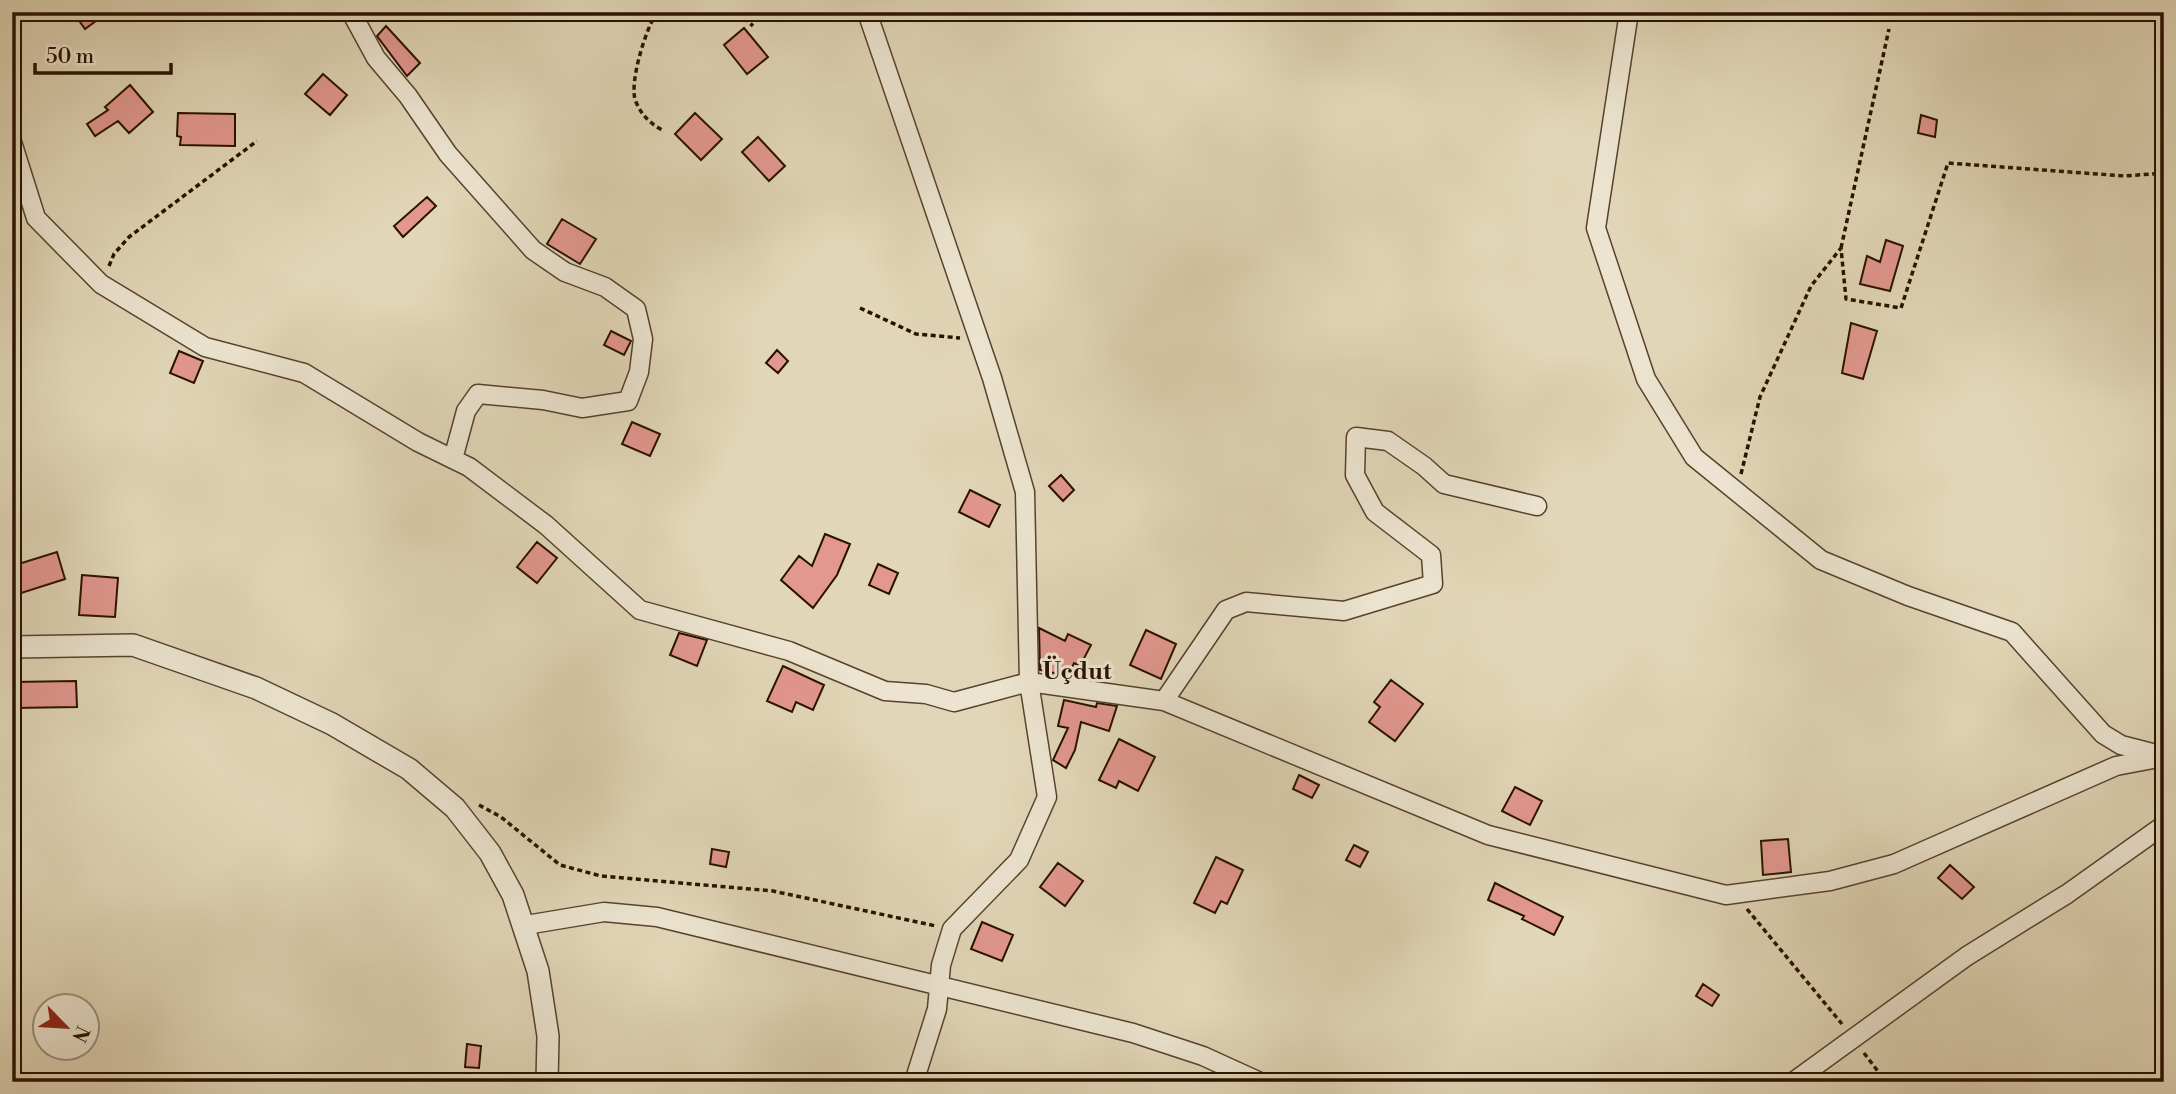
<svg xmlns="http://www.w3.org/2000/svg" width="2176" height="1094" viewBox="0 0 2176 1094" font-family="'Libre Bodoni',serif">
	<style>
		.building { fill: #e2978f; stroke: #281100; stroke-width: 2 }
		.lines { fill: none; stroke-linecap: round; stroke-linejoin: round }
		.minor-casing { stroke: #56422e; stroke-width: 21 }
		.tertiary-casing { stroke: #56422e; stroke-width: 24 }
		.path { stroke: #281100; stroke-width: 3.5; stroke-dasharray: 5 3.5; stroke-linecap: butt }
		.minor { stroke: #ece4d0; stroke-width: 18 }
		.tertiary { stroke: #ece4d0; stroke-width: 21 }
		.labels { text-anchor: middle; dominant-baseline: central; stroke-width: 6; stroke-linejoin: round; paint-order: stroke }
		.neighbourhood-label { font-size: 24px; font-weight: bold; fill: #281100; stroke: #ece4d0 }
	</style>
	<rect width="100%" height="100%" fill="#e1d6b7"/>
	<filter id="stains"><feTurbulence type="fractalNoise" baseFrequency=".00286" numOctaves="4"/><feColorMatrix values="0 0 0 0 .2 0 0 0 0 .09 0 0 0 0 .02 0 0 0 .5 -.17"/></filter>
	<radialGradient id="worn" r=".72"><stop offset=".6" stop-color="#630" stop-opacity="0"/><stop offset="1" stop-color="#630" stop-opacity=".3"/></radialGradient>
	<path class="building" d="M 73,12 L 108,12 L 85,29 Z
		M 386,26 L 420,63 L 407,76 L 377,36 Z
		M 744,28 L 768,57 L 747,74 L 724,45 Z
		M 323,74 L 347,95 L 330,115 L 305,94 Z
		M 130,85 L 153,112 L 129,133 L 118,121 L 95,136 L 87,124 L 108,110 L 105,107 Z
		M 178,113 L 235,114 L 235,146 L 180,145 L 181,137 L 177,136 Z
		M 695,113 L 722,139 L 701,160 L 675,134 Z
		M 1921,115 L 1937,120 L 1935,137 L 1918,133 Z
		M 758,137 L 785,166 L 769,181 L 742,152 Z
		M 427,197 L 436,206 L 403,237 L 394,226 Z
		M 562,219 L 596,239 L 580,264 L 547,244 Z
		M 1886,240 L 1903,246 L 1890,291 L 1860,284 L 1867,256 L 1880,262 Z
		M 1851,323 L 1877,331 L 1863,379 L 1842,373 Z
		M 611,331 L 631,341 L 624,355 L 604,345 Z
		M 777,350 L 788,361 L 778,373 L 766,363 Z
		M 179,351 L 203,361 L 194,383 L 170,373 Z
		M 632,422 L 660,434 L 650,456 L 622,444 Z
		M 1061,475 L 1074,490 L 1063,501 L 1049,486 Z
		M 970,490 L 1000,505 L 989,527 L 959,512 Z
		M 825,534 L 850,544 L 837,575 L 813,608 L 781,580 L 799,556 L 812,566 Z
		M 537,542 L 557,558 L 537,583 L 517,567 Z
		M 57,552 L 65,579 L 12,596 L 12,566 Z
		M 878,564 L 898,573 L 889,594 L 869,585 Z
		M 82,575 L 118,578 L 115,617 L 79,615 Z
		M 1039,628 L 1065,641 L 1068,634 L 1091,645 L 1080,666 L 1074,663 L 1068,676 L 1040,670 Z
		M 1146,630 L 1176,644 L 1161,679 L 1130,665 Z
		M 679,633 L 707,640 L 697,666 L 670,655 Z
		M 783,666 L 824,685 L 813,710 L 796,702 L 792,712 L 767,701 Z
		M 1391,680 L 1423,704 L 1395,741 L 1369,722 L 1380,707 L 1374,702 Z
		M 76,681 L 77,707 L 13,708 L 12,682 Z
		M 1064,700 L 1096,707 L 1097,703 L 1117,706 L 1109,731 L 1081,722 L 1075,750 L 1066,768 L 1053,760 L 1068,728 L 1058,726 Z
		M 1119,739 L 1155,757 L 1138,791 L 1119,781 L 1116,788 L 1099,780 Z
		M 1299,775 L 1319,785 L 1312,798 L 1293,789 Z
		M 1515,787 L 1542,801 L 1530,825 L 1502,811 Z
		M 1788,839 L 1791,872 L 1763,875 L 1761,841 Z
		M 1354,845 L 1368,852 L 1360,867 L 1346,860 Z
		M 712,849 L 729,852 L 726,867 L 710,864 Z
		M 1216,857 L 1243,870 L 1227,904 L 1221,901 L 1215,913 L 1194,903 Z
		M 1058,863 L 1083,881 L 1065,906 L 1040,887 Z
		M 1950,865 L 1974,887 L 1962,899 L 1938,878 Z
		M 1495,883 L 1563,917 L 1554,935 L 1522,919 L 1524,916 L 1488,900 Z
		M 982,922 L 1013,935 L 1002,961 L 971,949 Z
		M 1703,984 L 1719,995 L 1712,1006 L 1696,996 Z
		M 467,1044 L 481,1046 L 479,1068 L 465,1067 Z"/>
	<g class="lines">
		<g class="minor-casing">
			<path id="minor" d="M 351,12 L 376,58 L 408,96 L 448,154 L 533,250 L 565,272 L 605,287 L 636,309 L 643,339 L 639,372 L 628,401 L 582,408 L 543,400 L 478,394 L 466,411 L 453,459
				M 867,12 L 992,378 L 1025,492 L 1029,682 L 1047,797 L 1019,860 L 952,929 L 941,965 L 937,1009 L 914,1082
				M 1629,12 L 1596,228 L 1646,379 L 1694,457 L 1821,560 L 1908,596 L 2012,632 L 2103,734 L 2121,745 L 2160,755
				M 12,142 L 36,218 L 101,284 L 205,347 L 304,373 L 418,442 L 469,467 L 546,525 L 640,610 L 789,651 L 885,691 L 926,694 L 954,702 L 1029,682 L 1164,701 L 1488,835 L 1726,895 L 1830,881 L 1894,864 L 2116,766 L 2164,757
				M 1164,701 L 1226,610 L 1246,602 L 1344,611 L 1433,584 L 1431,555 L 1375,512 L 1355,475 L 1356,437 L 1388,441 L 1424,466 L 1444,484 L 1537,506
				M 526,925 L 604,912 L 657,917 L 1133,1033 L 1203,1056 L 1260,1082
				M 1793,1082 L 1967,956 L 2067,894 L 2164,825"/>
		</g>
		<g class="tertiary-casing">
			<path id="tertiary" d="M 12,647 L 133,645 L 256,688 L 332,724 L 409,769 L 455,808 L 490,853 L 513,895 L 538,971 L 548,1036 L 547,1082"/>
		</g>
		<path class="path" d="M 657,12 C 646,28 628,85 636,102 C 642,116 650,123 662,130
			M 738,12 L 753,26
			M 1841,248 L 1889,29
			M 109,266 L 114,254 L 129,237 L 257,141
			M 860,308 L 916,334 L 960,338
			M 1741,474 L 1760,397 L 1811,286 L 1841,248 L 1846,299 L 1901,308 L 1948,163 L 2125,176 L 2164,173
			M 479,805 L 501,817 L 560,865 L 601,876 L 773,891 L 936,926
			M 1747,909 L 1842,1024
			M 1864,1053 L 1886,1082"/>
		<use href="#minor" class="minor"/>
		<use href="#tertiary" class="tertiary"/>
	</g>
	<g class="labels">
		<g class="neighbourhood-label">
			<text x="1077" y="672">Üçdut</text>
		</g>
	</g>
	<rect width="2176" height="1094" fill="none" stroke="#e1d6b7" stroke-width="42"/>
	<rect x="14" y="14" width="2148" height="1066" fill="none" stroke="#281100" stroke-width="3.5"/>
	<rect x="21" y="21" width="2134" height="1052" fill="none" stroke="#281100" stroke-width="2"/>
	<g transform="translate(66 1027) rotate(115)"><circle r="33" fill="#ece4d0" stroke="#9e907d" stroke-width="2"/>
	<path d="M0-5L12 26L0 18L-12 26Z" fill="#8f2418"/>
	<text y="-10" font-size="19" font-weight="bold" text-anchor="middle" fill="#281100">N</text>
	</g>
	<path d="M35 63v10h136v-10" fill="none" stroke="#281100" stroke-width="3.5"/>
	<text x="46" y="63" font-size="21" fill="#281100" stroke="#ece4d0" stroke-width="5" paint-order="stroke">50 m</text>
	<rect width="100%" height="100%" filter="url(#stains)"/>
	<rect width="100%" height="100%" fill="url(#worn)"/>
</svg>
